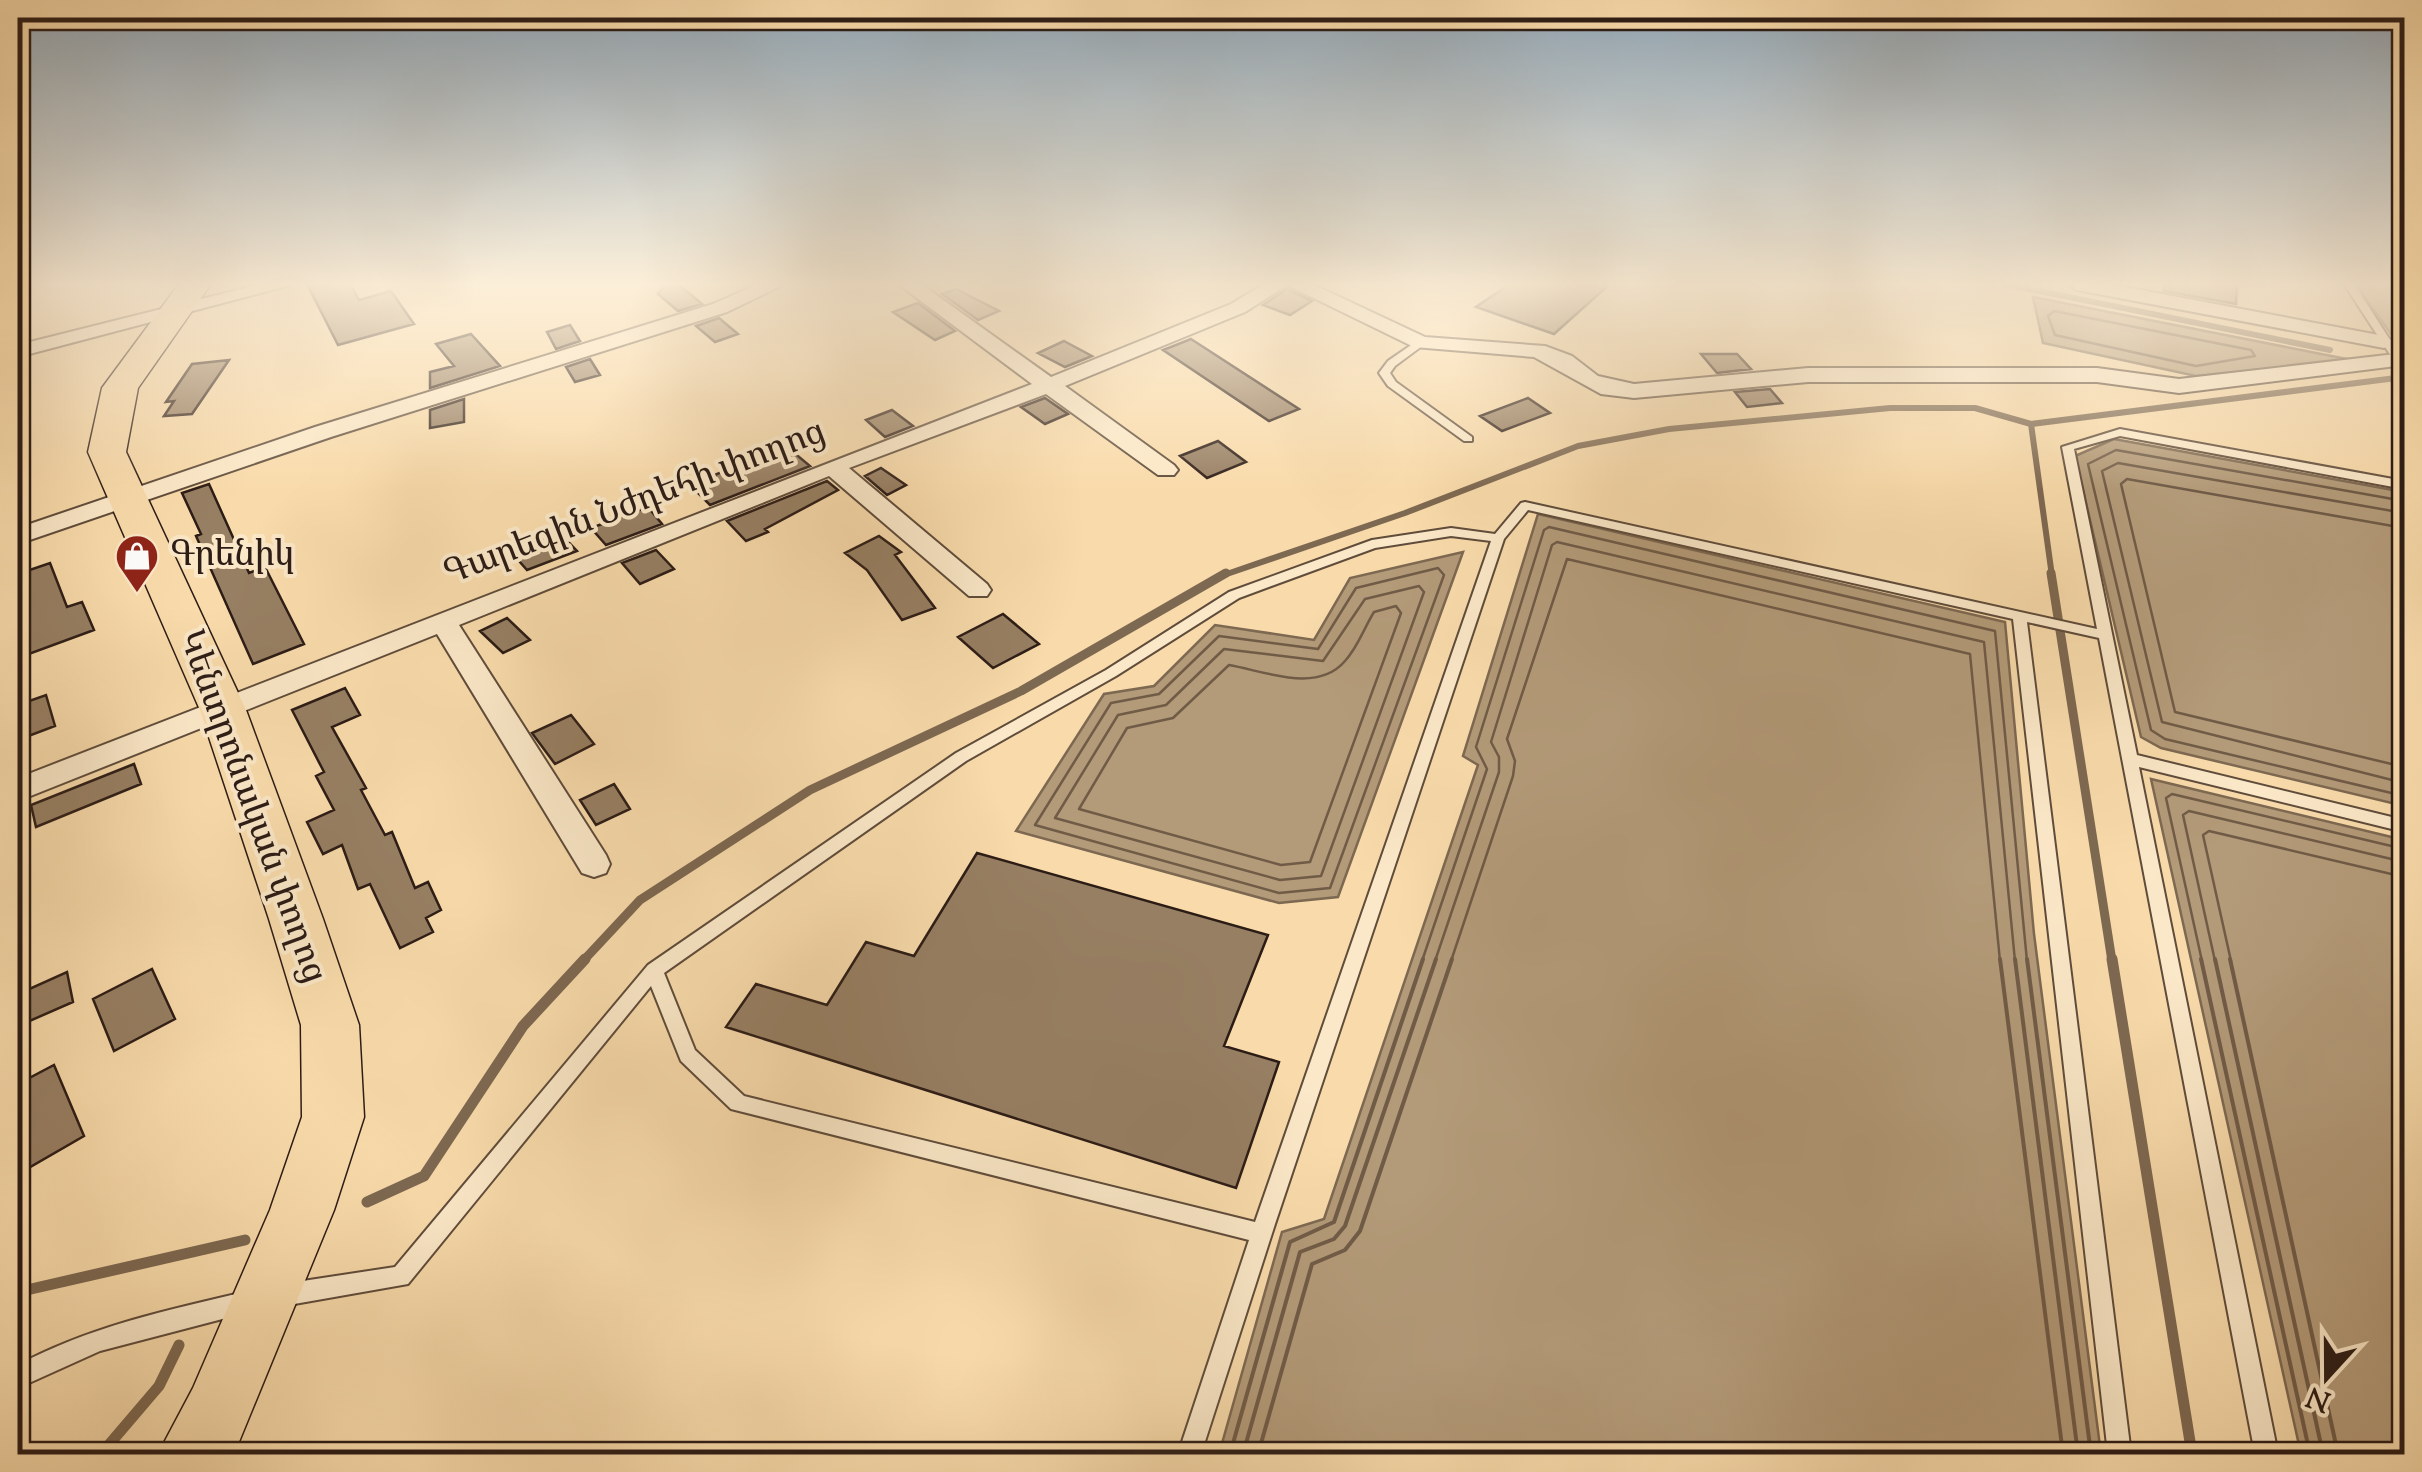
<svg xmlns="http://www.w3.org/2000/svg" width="2422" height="1472" viewBox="0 0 2422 1472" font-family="'Sorts Mill Goudy','Noto Serif Armenian',serif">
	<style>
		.water { fill: #b39a78; stroke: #7d6851; stroke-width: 2.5 }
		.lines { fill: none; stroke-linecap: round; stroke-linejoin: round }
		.shore-far1 { stroke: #705b47; stroke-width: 2.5 }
		.shore { stroke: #705b47; stroke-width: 4 }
		.stream-far2 { stroke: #7d6851; stroke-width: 6 }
		.stream-far1 { stroke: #7d6851; stroke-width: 9 }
		.stream { stroke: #7d6851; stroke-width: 11 }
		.building { fill: #977f63; stroke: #2c1c16; stroke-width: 2.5 }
		.service-casing { stroke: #5f4c3b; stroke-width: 4 }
		.minor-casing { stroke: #5f4c3b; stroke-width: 4 }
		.primary-casing { stroke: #2c1c16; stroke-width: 3 }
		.service { fill: #fbe8c8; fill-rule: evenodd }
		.minor { fill: #fbe8c8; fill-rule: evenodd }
		.primary { fill: #f9dbab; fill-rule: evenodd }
		.labels { text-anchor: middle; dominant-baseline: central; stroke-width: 8; stroke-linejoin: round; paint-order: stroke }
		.street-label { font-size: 35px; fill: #2c1c16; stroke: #fbe8c8 }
		.poi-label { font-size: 35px; fill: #2c1c16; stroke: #fbe8c8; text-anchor: start }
	</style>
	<rect width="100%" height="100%" fill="#f9dbab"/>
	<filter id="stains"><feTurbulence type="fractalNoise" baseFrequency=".002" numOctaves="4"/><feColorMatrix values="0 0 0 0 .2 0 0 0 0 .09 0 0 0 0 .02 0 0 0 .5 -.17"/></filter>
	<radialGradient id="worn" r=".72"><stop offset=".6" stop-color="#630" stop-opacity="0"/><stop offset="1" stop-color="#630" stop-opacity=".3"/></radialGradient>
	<path class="water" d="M 2355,284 L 2404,284 L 2404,348 L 2401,348 Z
		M 2033,297 L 2352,360 L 2196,376 L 2043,343 Z
		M 2114,439 L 2404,492 L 2404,806 L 2161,748 L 2141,737 L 2075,456 Z
		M 1538,514 L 2005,622 L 2034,934 L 2101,1454 L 1219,1454 L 1282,1232 L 1324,1219 L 1478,765 L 1463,756 Z
		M 1463,552 L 1338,897 L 1279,903 L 1016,831 L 1104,694 L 1154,686 L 1215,625 L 1314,640 L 1350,578 Z
		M 2151,779 L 2404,840 L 2404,1454 L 2301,1454 Z"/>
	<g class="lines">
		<path class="shore-far1" d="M 2054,311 L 2251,350 L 2255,356 L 2196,366 L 2055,335 L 2048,316 Z
			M 2404,501 L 2116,450 L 2088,464 L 2151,730 L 2165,739 L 2404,796
			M 2404,513 L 2118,463 L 2102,471 L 2162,722 L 2404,783
			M 2404,528 L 2127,479 L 2121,484 L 2175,712 L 2404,767
			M 1438,568 L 1444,575 L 1330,888 L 1279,893 L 1035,825 L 1111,703 L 1159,694 L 1219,636 L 1318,649 L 1356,588 Z
			M 1419,586 L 1424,592 L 1321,876 L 1280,880 L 1055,818 L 1118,715 L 1166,705 L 1224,649 L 1323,661 L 1365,599 Z
			M 1396,606 L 1401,613 L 1310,862 L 1281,865 L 1079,809 L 1127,728 L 1173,718 L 1229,665 C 1264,671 1317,694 1345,661 C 1358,647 1364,628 1374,612 Z
			M 1422,961 L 1487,769 L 1476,747 L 1544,530 L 1549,527 L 1995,631 L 2027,961
			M 1435,961 L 1499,772 L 1499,757 L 1491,742 L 1552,545 L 1557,542 L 1984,642 L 2015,961
			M 1451,961 L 1513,776 L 1515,761 L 1507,739 L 1567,559 L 1970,654 L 2000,961
			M 2202,961 L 2166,798 L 2172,794 L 2404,849
			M 2215,961 L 2183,815 L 2189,811 L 2404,862
			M 2231,961 L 2203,835 L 2209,831 L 2404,877"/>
		<path class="shore" d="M 2000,959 L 2063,1454
			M 2015,959 L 2078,1454
			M 2027,959 L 2091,1454
			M 2201,959 L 2310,1454
			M 2215,959 L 2323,1454
			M 2230,959 L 2338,1454
			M 1230,1454 L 1290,1242 L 1334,1222 L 1423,959
			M 1243,1454 L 1300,1252 L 1334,1239 L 1345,1226 L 1436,959
			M 1258,1454 L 1312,1264 L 1345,1250 L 1360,1231 L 1452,959"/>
		<path class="stream-far2" d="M 2005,284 L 2330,350
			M 2031,424 L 2052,576
			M 1221,576 L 1405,513 L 1578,446 L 1669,429 L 1890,408 L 1975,408 L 2031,424 L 2404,377"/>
		<path class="stream-far1" d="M 2051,573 L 2112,961
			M 583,961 L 640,900 L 810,790 L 1021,691 L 1226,573"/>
		<path class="stream" d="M 2112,959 L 2192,1454
			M 367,1202 L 424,1176 L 523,1026 L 585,959
			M 18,1292 L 245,1240
			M 101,1454 L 159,1386 L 179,1345"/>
	</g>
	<path class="building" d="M 307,284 L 350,284 L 359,300 L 391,291 L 414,324 L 338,345 Z
		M 666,284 L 678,284 L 702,304 L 678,311 L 658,294 Z
		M 1510,284 L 1610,284 L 1554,334 L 1476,307 Z
		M 2165,284 L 2237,284 L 2236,304 L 2164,291 Z
		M 956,289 L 999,311 L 978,320 L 942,294 Z
		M 1287,289 L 1312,301 L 1290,315 L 1263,305 Z
		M 918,303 L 955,331 L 935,340 L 893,312 Z
		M 719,318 L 738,334 L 715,342 L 696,326 Z
		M 570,325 L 580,341 L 556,349 L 547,332 Z
		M 471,334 L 500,366 L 430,388 L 430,372 L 454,366 L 436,344 Z
		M 1191,339 L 1299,409 L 1269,421 L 1163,350 Z
		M 1064,341 L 1092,356 L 1065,367 L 1038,353 Z
		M 1701,354 L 1737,354 L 1751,369 L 1717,373 Z
		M 590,359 L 600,375 L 575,382 L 566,367 Z
		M 229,360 L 192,414 L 164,416 L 174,401 L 166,402 L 192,364 Z
		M 1770,389 L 1782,403 L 1747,407 L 1735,392 Z
		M 1045,398 L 1068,414 L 1045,424 L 1021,407 Z
		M 1528,398 L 1550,413 L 1502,431 L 1480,416 Z
		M 464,399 L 464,422 L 430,428 L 430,410 Z
		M 892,410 L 913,426 L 885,437 L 866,420 Z
		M 1218,441 L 1246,462 L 1207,478 L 1180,456 Z
		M 786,446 L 810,466 L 710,505 L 690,485 Z
		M 881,468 L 906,485 L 887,495 L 865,476 Z
		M 827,481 L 838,490 L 765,529 L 768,532 L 746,541 L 727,521 Z
		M 209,484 L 249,573 L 265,567 L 304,644 L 253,664 L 196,536 L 201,534 L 182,493 Z
		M 648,507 L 662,524 L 606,545 L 591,528 Z
		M 560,533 L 577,551 L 527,570 L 512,553 Z
		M 879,536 L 901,552 L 895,555 L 935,608 L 902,620 L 867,570 L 845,553 Z
		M 656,550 L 674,569 L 640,584 L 622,563 Z
		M 50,563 L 67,607 L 82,602 L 94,630 L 18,658 L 18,574 Z
		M 1003,614 L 1039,644 L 993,668 L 958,637 Z
		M 507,618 L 530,640 L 503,653 L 480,631 Z
		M 345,688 L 360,715 L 332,727 L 366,788 L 361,790 L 385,835 L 392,832 L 415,888 L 428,882 L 441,910 L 426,918 L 433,932 L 400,948 L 370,884 L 358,889 L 342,845 L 323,854 L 307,822 L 334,810 L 316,776 L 324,772 L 292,710 Z
		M 46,695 L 55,726 L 18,740 L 18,705 Z
		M 571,715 L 594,744 L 555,764 L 532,733 Z
		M 134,764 L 141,784 L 36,827 L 31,805 Z
		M 614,784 L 630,809 L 596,825 L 580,800 Z
		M 977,853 L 1268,935 L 1224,1046 L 1279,1062 L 1236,1188 L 726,1027 L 756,984 L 827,1005 L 866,942 L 914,956 Z
		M 152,969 L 175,1019 L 114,1051 L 93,999 Z
		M 67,972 L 73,1002 L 18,1026 L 18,994 Z
		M 54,1065 L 84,1136 L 18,1174 L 18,1084 Z"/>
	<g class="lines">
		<g class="service-casing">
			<path id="service" d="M 2344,284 L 2354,284 L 2390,340 L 2404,358 L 2404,361 L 2396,361 L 2389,353 Z
				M 1417,341 L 1426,343 L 1395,366 L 1390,373 L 1396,382 L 1472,437 L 1472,441 L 1464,441 L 1388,386 L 1379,373 L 1388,361 Z
				M 2120,429 L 2404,481 L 2404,489 L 2120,436 L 2074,449 L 2137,755 L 2404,820 L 2404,832 L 2139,767 L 2278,1454 L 2255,1454 L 2099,638 L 2027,622 L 2131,1454 L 2108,1454 L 2013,619 L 1528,510 L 1504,539 L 1275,1224 L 1201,1454 L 1178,1454 L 1249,1240 L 731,1109 L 681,1061 L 651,986 L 408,1284 L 283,1306 L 275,1303 L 272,1295 L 275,1287 L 283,1284 L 395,1267 L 648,965 L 956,753 L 1106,670 L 1229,592 L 1372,540 L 1451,528 L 1495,534 L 1521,503 L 1525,502 L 2097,629 L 2062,447 ZM 1451,536 L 1491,541 L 1255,1222 L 744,1096 L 695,1050 L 664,973 L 966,761 L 1116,676 L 1239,598 L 1375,548 Z
				M 245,1292 L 253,1295 L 256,1303 L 253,1311 L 100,1351 L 18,1388 L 18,1365 C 89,1327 167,1310 245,1292 Z"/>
		</g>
		<g class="minor-casing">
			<path id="minor" d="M 261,284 L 295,284 L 18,357 L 18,345 Z
				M 758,284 L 785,284 L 727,312 L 331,437 L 18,544 L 18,528 L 315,427 L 713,304 Z
				M 898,284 L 921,284 L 1051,377 L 1231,304 L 1264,284 L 1312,284 L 1425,337 L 1545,346 L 1572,356 L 1598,376 L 1634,384 L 1808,368 L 2097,368 L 2179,379 L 2404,353 L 2404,365 L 2179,393 L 2097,382 L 1808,382 L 1634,398 L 1601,394 L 1534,357 L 1414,347 L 1287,285 L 1245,312 L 1065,386 L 1174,465 L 1178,470 L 1174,475 L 1158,475 L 1046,394 L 849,468 L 987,584 L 991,590 L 987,596 L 969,596 L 829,476 L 459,625 L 606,855 L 610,864 L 606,873 L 594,877 L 582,873 L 437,634 L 18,801 L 18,778 L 1032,384 Z
				M 2067,284 L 2109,284 L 2384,336 L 2395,342 L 2384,348 L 2077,290 Z"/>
		</g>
		<g class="primary-casing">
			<path id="primary" d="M 179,284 L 211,284 L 138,388 L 126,452 L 246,710 L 323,919 L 359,1025 L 364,1117 L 334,1210 L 234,1454 L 158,1454 L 193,1388 L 270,1210 L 302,1117 L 301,1025 L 269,919 L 200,710 L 88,452 L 102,388 Z"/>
		</g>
		<use href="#service" class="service"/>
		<use href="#minor" class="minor"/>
		<use href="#primary" class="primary"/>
	</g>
	<linearGradient id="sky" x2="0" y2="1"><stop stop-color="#93aabb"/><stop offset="0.58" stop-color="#fcefd9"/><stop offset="1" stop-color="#fcefd9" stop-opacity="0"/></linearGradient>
	<rect width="2422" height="490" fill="url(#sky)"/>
	<defs>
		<g id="shop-pin" transform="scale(2.25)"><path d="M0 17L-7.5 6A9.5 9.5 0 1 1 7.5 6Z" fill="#8f2418" stroke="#fbe8c8"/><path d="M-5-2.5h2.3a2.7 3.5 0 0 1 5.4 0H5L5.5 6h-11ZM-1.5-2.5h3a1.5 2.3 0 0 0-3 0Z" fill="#fff"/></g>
	</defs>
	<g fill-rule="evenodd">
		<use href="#shop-pin" x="137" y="556"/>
	</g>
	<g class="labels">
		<g class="street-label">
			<text transform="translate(635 504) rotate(-21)">Գարեգին Նժդեհի փողոց</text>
			<text transform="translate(251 807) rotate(70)">Կենտրոնական փողոց</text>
		</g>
		<g class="poi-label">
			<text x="170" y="556">Գրենիկ</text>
		</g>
	</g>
	<rect width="2422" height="1472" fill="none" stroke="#f9dbab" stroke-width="60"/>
	<rect x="20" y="20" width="2382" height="1432" fill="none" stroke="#2c1c16" stroke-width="5"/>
	<rect x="30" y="30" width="2362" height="1412" fill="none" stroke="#2c1c16" stroke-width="2.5"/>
	<g transform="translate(2327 1377) rotate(201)" stroke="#fbe8c8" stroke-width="8" paint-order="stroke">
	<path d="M0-8L18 38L0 25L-18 38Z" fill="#2c1c16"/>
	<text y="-15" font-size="28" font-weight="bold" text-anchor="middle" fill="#2c1c16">N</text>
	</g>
	<rect width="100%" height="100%" filter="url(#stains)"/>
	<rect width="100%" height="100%" fill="url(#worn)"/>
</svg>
